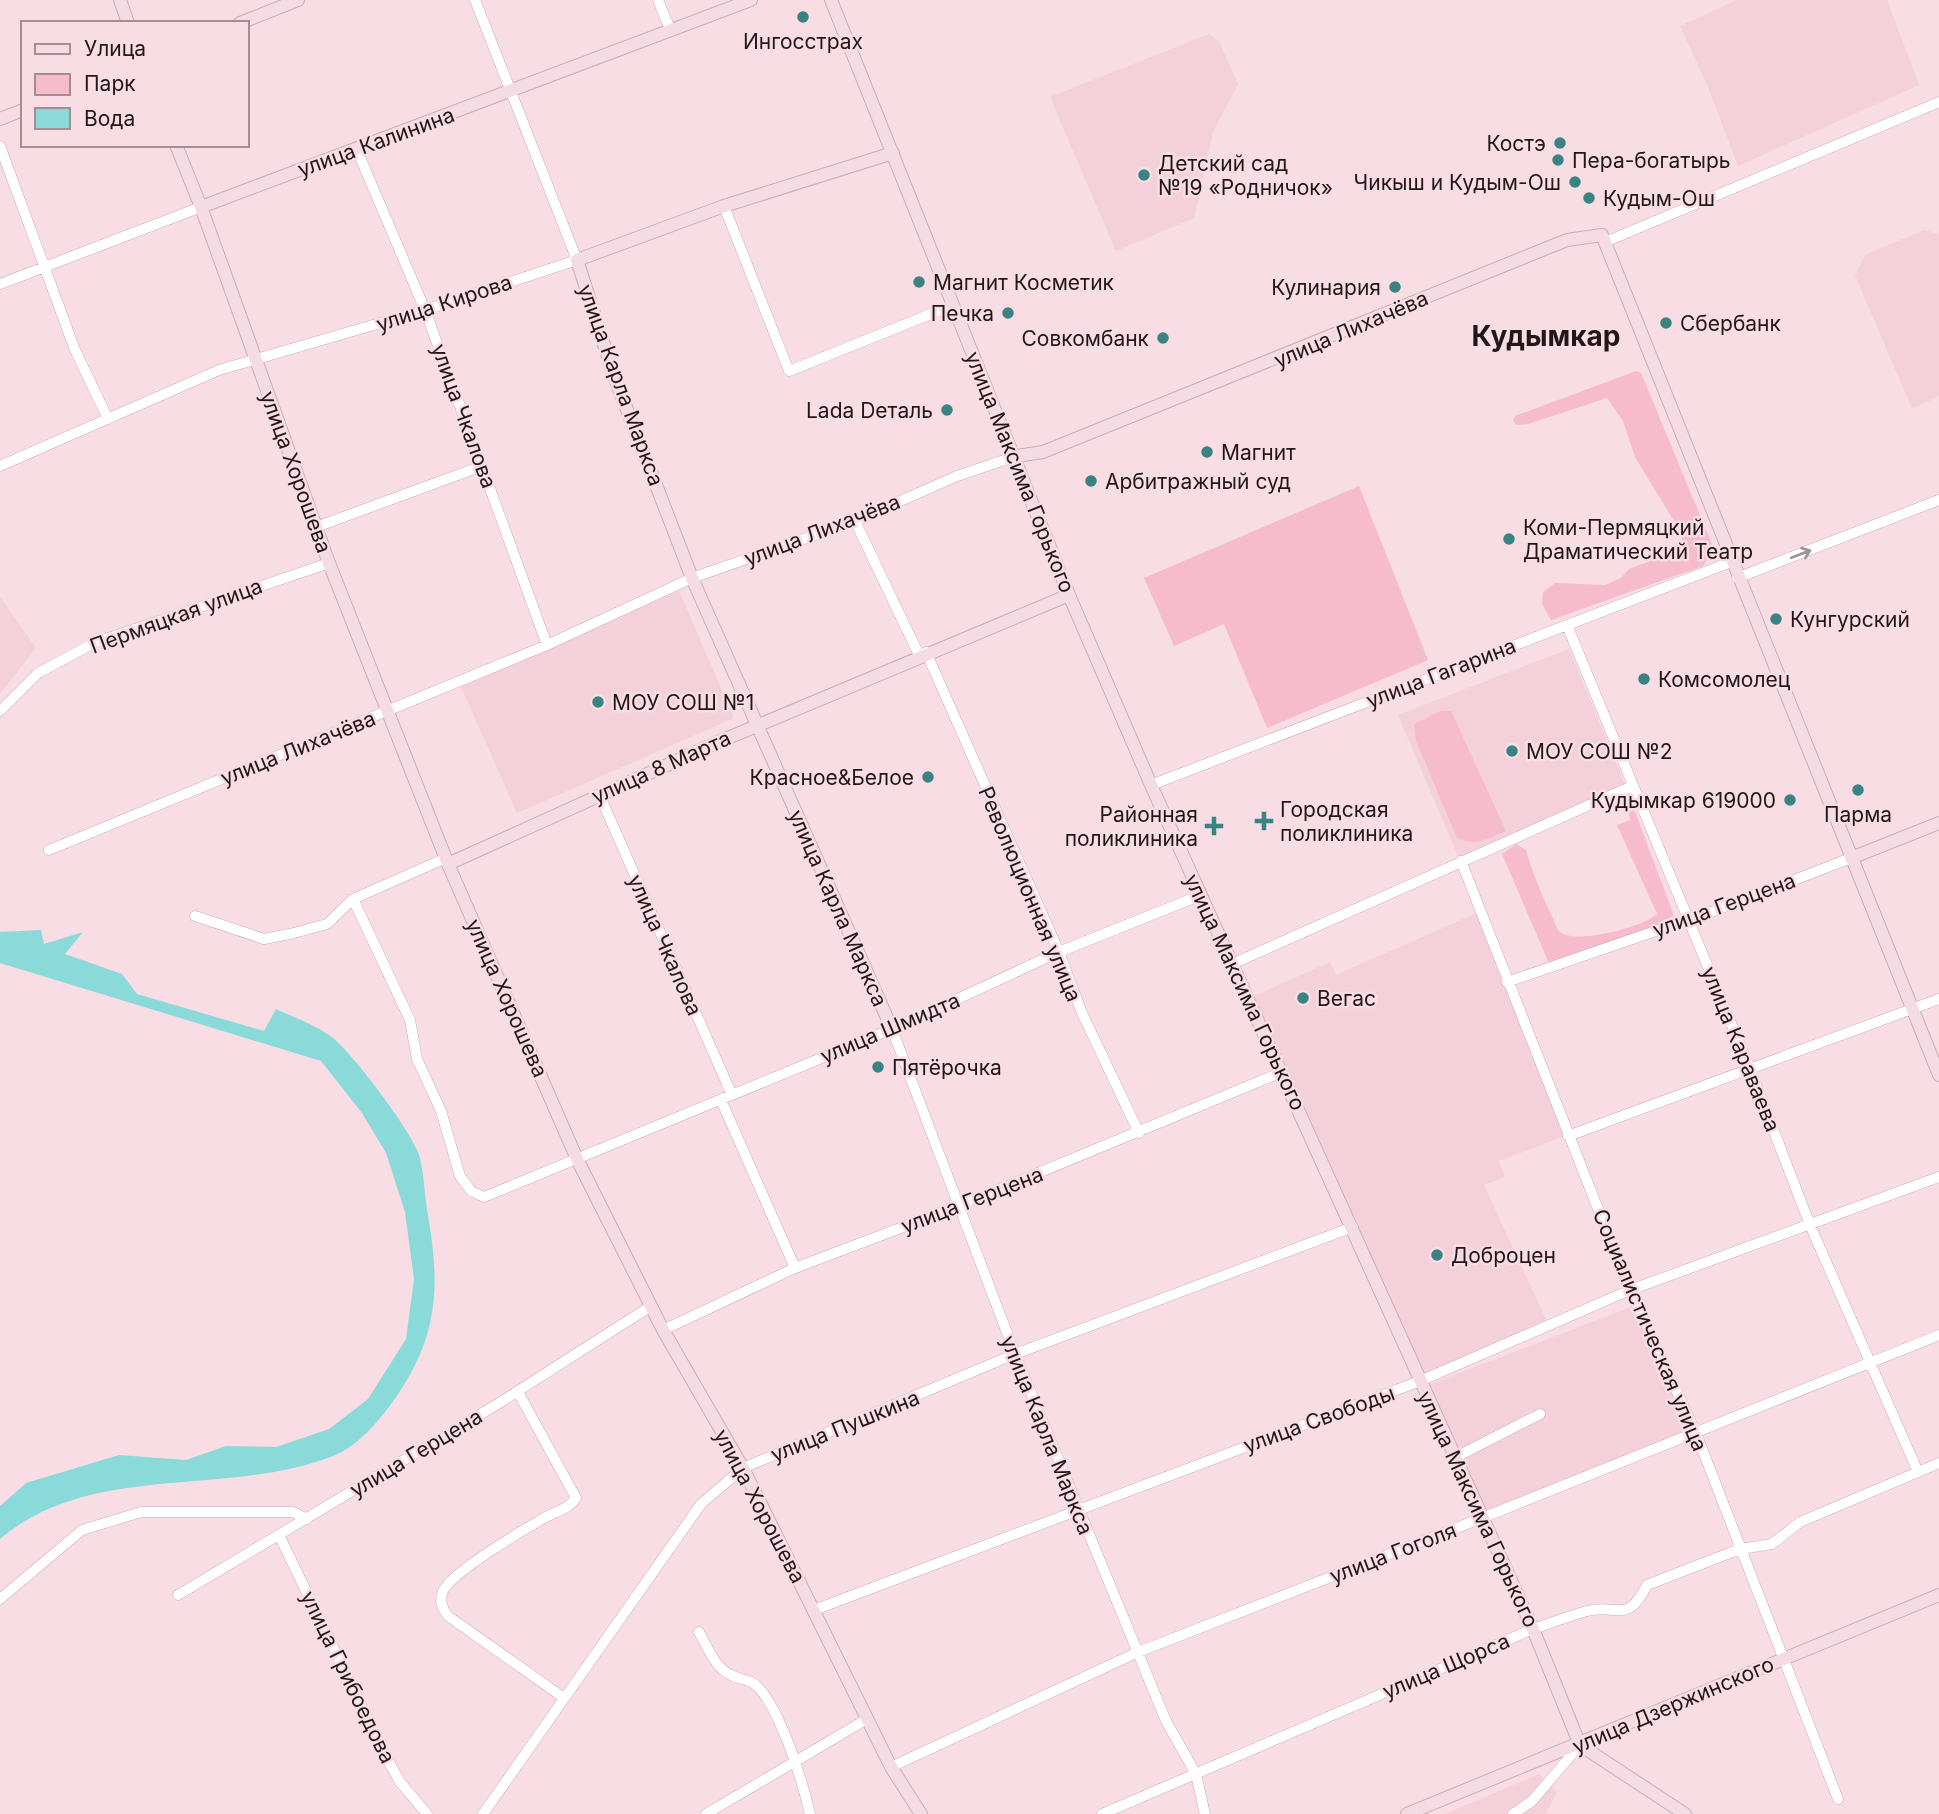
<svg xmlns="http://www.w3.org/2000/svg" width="1939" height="1814" viewBox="0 0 1939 1814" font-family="Inter,sans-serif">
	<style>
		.built { fill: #f4d0da }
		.green { fill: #f6bbcd }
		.water { fill: #8bdada }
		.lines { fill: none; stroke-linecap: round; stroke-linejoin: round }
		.street-casing { stroke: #c9aeb6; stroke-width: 11 }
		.secondary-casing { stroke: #c9aeb6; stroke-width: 14 }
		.street { stroke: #fff; stroke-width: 10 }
		.secondary { stroke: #f5dbe4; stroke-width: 12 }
		.oneway { stroke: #9b9798 }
		.poi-dot { fill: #3a8383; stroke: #f8dde4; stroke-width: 2.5 }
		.labels { text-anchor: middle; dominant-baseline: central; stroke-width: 5; stroke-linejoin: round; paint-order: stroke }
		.poi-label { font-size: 21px; fill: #21171a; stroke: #f8dde4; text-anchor: start }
		.street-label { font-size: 21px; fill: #21171a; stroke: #f8dde4 }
		.district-label { font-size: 28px; font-weight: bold; fill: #21171a; stroke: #f8dde4 }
	</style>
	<rect width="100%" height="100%" fill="#f8dde4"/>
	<path class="built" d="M 1737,0 L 1887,0 L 1919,85 L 1738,166 L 1708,87 L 1680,26 Z
		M 1209,34 L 1219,41 L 1238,84 L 1213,132 L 1194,218 L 1116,251 L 1050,97 Z
		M 1924,230 L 1939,234 L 1939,396 L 1912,409 L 1855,275 L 1865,255 Z
		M 679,591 L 734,718 L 517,813 L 461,687 Z
		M 0,597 L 36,648 L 0,694 Z
		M 1569,649 L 1626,787 L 1459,859 L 1398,715 Z
		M 1479,912 L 1567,1135 L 1499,1161 L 1505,1177 L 1484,1185 L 1549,1326 L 1424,1378 L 1252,997 L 1330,962 L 1336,975 Z
		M 1639,1304 L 1692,1432 L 1487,1522 L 1428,1385 Z
		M 1539,1774 L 1557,1792 L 1546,1814 L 1445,1814 Z"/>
	<path class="green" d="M 1636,371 L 1641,373 L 1714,549 L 1703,566 L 1551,620 L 1542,604 L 1543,592 L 1555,583 L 1605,585 L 1621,578 L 1629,569 L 1682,549 L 1682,534 L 1635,457 L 1623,421 L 1607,398 L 1528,424 L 1516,425 L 1513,420 L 1515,416 Z
		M 1359,486 L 1428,660 L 1267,728 L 1224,624 L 1174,646 L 1144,578 Z
		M 1440,711 L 1451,711 L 1506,831 C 1487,839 1476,847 1457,838 L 1416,741 L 1414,724 Z
		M 1634,809 L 1676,921 L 1557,963 L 1548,961 L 1502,854 L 1516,844 L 1526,850 C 1533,874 1541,894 1552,916 C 1554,920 1556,928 1559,931 C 1572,946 1644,927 1657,914 L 1617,825 L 1630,820 L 1629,813 Z"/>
	<path class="water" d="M 41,930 L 44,944 L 83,932 L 65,954 L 122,974 L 137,994 L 264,1031 L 276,1009 C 293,1017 313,1024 329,1035 C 350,1049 408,1127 418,1152 C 424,1169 424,1191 427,1209 C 439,1279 441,1329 400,1391 C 385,1414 360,1446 333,1456 C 226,1498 92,1461 0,1539 L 0,1506 L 26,1483 L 119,1455 L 186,1460 L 226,1446 L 276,1447 L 329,1429 L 368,1399 L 406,1339 L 414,1279 L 405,1212 L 386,1153 L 362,1113 L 321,1061 L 0,963 L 0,932 Z"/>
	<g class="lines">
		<g class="street-casing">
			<path id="street" d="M 658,0 L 670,29
				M 0,146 L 75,350 L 108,419
				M 357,150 L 425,310 L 547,645
				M 724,206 L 789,371 L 953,305
				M 1605,242 L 1939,102
				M 0,284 L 201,207
				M 0,466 L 219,370 L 425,310 L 577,260 L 475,0
				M 855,521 L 919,655
				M 316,527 L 482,466
				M 1737,578 L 1939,500
				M 1567,625 L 1750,1069 L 1810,1225 L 1918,1472
				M 926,652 L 1059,952 L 1082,1013 L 1139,1133
				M 0,711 L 38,673 L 94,643 L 329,563
				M 1151,785 L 1731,562
				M 599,794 L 732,1095
				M 49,850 L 547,645 L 692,578 L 855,521 L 957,476 L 1016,456
				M 1461,861 L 1630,1290 L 1696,1433 L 1838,1799
				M 353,899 L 410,1020 L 417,1059 L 441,1111 L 460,1176 L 471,1191 L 484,1197 L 892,1029 L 1059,952 L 1201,895
				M 195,916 L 264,939 L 290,934 L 327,924 L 353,899 L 446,858
				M 1232,964 L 1632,786
				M 1507,982 L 1714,911 L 1851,858
				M 892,1029 L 1015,1354 L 1166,1721 L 1196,1774 L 1205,1814
				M 721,1100 L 795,1268
				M 1568,1136 L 1939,999
				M 663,1330 L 795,1268 L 961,1205 L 1282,1072
				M 518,1392 L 576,1498 C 569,1509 556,1511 544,1518 C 523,1530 452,1572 443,1591 C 439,1601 442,1608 448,1616 L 564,1698
				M 1454,1458 L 1540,1414
				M 279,1535 L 385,1755 L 400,1782 L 427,1814
				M 178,1595 L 496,1405 L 651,1306
				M 0,1599 L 82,1530 L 141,1512 L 293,1512 L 307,1519
				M 814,1610 L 1420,1381 L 1630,1290 L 1939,1177
				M 699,1632 C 707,1646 715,1668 731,1675 C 742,1681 750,1678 759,1688 C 782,1714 802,1780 810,1814
				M 891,1767 L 1138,1652 L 1482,1518 L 1939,1335
				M 483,1814 L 701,1504 L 743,1468 L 1015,1354 L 1353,1227
				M 706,1814 L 867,1719
				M 1102,1814 L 1533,1629 C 1551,1623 1569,1616 1587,1611 C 1616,1603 1627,1626 1647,1585 L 1740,1549 L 1772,1544 L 1800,1522 L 1939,1463
				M 1513,1814 L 1532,1801 L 1580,1745"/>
		</g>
		<g class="secondary-casing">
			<path id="secondary" d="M 120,0 L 128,23
				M 831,0 L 1069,595 L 1151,785 L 1533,1629 L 1580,1745 L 1685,1814
				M 240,23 L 298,0
				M 0,119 L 23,110
				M 176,145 L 201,207 L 329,563 L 448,864 L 577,1159 L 663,1330 L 743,1468 L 891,1767 L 921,1814
				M 201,207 L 751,0
				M 1016,456 L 1043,452 L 1567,240 L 1602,235 L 1939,1075
				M 1851,858 L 1939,823
				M 448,864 L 716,743 L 1069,595
				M 892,1029 L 692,578 L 614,376 L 577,260 L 724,206 L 893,153
				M 1407,1814 L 1939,1595"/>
		</g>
		<use href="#street" class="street"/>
		<use href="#secondary" class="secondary"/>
	</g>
	<defs><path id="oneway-shaft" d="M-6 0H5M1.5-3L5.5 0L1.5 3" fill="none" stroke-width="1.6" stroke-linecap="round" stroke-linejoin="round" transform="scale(1.75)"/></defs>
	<use class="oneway" href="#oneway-shaft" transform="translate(1801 554) rotate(-21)"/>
	<g class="poi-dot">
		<circle cx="803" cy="17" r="7"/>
		<circle cx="1560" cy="143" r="7"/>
		<circle cx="1558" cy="160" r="7"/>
		<circle cx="1144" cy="175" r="7"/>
		<circle cx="1575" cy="182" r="7"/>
		<circle cx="1589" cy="198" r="7"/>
		<circle cx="919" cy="282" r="7"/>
		<circle cx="1395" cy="287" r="7"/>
		<circle cx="1008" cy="313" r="7"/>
		<circle cx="1666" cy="323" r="7"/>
		<circle cx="1163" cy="338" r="7"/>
		<circle cx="947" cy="410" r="7"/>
		<circle cx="1207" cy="452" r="7"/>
		<circle cx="1091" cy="481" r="7"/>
		<circle cx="1509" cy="539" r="7"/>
		<circle cx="1776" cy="619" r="7"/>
		<circle cx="1644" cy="679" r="7"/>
		<circle cx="598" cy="702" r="7"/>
		<circle cx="1512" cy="751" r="7"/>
		<circle cx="928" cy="777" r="7"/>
		<circle cx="1858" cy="790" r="7"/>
		<circle cx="1790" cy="800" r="7"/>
		<path d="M1260.5 810.5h7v7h7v7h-7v7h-7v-7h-7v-7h7z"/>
		<path d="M1210.5 815.5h7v7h7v7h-7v7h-7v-7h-7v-7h7z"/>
		<circle cx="1303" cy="998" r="7"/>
		<circle cx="878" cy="1067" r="7"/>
		<circle cx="1437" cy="1255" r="7"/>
	</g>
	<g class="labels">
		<g class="poi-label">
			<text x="803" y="41" text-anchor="middle">Ингосстрах</text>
			<text x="1546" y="143" text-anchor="end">Костэ</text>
			<text x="1572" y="160">Пера-богатырь</text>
			<text x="1158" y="163">Детский сад<tspan x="1158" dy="24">№19 «Родничок»</tspan></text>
			<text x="1561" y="182" text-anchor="end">Чикыш и Кудым-Ош</text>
			<text x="1603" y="198">Кудым-Ош</text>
			<text x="933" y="282">Магнит Косметик</text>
			<text x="1381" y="287" text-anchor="end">Кулинария</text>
			<text x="994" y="313" text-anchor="end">Печка</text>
			<text x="1680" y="323">Сбербанк</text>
			<text x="1149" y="338" text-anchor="end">Совкомбанк</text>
			<text x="933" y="410" text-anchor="end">Lada Dеталь</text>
			<text x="1221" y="452">Магнит</text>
			<text x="1105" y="481">Арбитражный суд</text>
			<text x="1523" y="527">Коми-Пермяцкий<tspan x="1523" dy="24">Драматический Театр</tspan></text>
			<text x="1790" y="619">Кунгурский</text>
			<text x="1658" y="679">Комсомолец</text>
			<text x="612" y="702">МОУ СОШ №1</text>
			<text x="1526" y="751">МОУ СОШ №2</text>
			<text x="914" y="777" text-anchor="end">Красное&amp;Белое</text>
			<text x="1776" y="800" text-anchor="end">Кудымкар 619000</text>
			<text x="1280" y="809">Городская<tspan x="1280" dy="24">поликлиника</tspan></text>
			<text x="1198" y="814" text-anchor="end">Районная<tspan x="1198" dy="24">поликлиника</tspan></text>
			<text x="1858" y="814" text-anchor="middle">Парма</text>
			<text x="1317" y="998">Вегас</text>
			<text x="892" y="1067">Пятёрочка</text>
			<text x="1451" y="1255">Доброцен</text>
		</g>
		<g class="street-label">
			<text transform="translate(376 142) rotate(-20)">улица Калинина</text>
			<text transform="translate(444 303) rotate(-18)">улица Кирова</text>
			<text transform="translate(1351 329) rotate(-23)">улица Лихачёва</text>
			<text transform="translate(621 385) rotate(70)">улица Карла Маркса</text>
			<text transform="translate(464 416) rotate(70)">улица Чкалова</text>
			<text transform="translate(296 472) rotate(70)">улица Хорошева</text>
			<text transform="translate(1020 472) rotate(68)">улица Максима Горького</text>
			<text transform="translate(822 530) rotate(-21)">улица Лихачёва</text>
			<text transform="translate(176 616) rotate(-20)">Пермяцкая улица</text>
			<text transform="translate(1441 673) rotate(-21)">улица Гагарина</text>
			<text transform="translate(298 748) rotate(-22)">улица Лихачёва</text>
			<text transform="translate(661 767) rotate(-24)">улица 8 Марта</text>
			<text transform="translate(1030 894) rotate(67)">Революционная улица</text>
			<text transform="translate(1724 905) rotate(-20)">улица Герцена</text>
			<text transform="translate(838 908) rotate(66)">улица Карла Маркса</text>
			<text transform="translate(665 945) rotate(66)">улица Чкалова</text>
			<text transform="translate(1245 992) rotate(65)">улица Максима Горького</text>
			<text transform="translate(507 998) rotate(66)">улица Хорошева</text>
			<text transform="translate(890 1028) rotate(-23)">улица Шмидта</text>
			<text transform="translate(1741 1049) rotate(68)">улица Караваева</text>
			<text transform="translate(972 1200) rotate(-21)">улица Герцена</text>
			<text transform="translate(1650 1330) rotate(67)">Социалистическая улица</text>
			<text transform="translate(1319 1419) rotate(-20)">улица Свободы</text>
			<text transform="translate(845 1426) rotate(-22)">улица Пушкина</text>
			<text transform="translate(1047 1435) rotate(68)">улица Карла Маркса</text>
			<text transform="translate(416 1453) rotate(-31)">улица Герцена</text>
			<text transform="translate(760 1506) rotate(62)">улица Хорошева</text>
			<text transform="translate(1478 1509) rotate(65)">улица Максима Горького</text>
			<text transform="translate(1393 1553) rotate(-21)">улица Гоголя</text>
			<text transform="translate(1446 1666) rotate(-23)">улица Щорса</text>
			<text transform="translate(348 1677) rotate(64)">улица Грибоедова</text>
			<text transform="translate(1673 1705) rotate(-23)">улица Дзержинского</text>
		</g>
		<g class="district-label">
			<text x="1546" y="336">Кудымкар</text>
		</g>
	</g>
	<rect x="21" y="21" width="228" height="126" fill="#f8dde4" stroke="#a28e93" stroke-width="2"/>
	<rect x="35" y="44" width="35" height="10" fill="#f5dbe4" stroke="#a28e93" stroke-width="2"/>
	<text x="84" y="56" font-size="21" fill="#21171a">Улица</text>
	<rect x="35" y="74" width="35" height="21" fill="#f6bbcd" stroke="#a28e93" stroke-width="2"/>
	<text x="84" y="91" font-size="21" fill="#21171a">Парк</text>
	<rect x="35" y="108" width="35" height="21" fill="#8bdada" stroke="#a28e93" stroke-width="2"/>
	<text x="84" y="126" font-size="21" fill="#21171a">Вода</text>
</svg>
